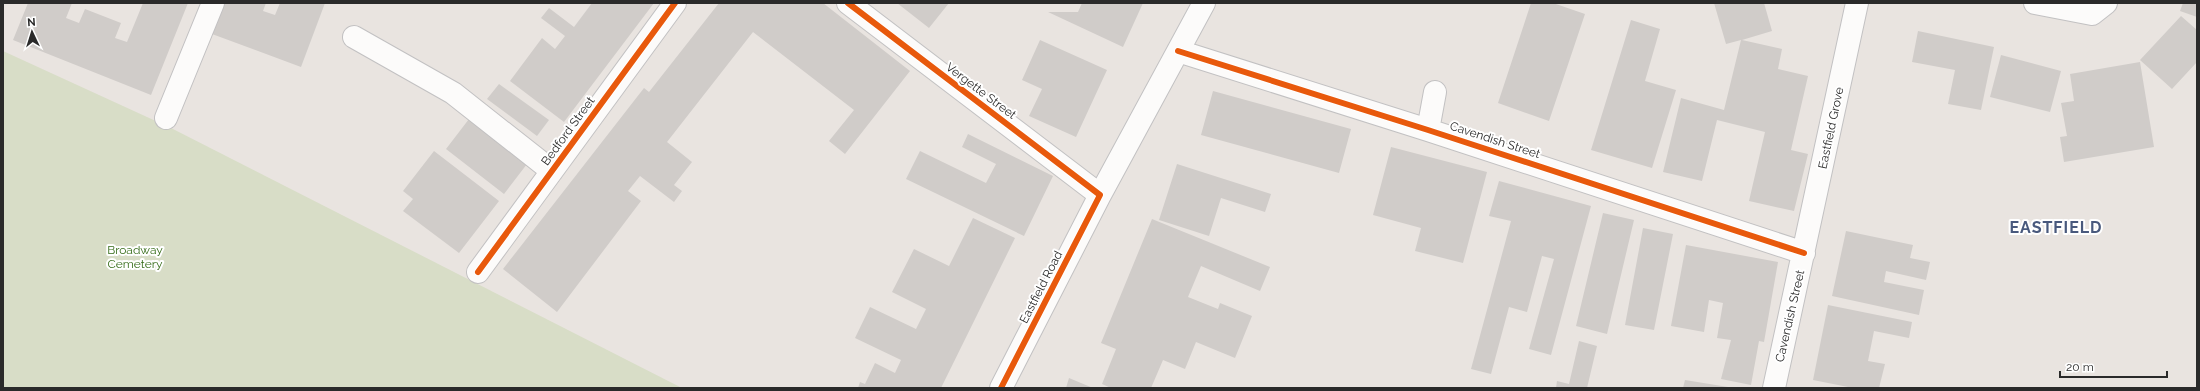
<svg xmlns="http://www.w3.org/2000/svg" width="2200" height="391" viewBox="0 0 2200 391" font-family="Raleway,sans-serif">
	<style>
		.cemetery { fill: #d8ddc7 }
		.building { fill: #d0ccc9 }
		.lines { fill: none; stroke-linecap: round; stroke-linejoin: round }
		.minor-casing { stroke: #c2c1c2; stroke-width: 24 }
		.minor { stroke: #fcfbfa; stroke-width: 22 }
		.cycleway-casing { stroke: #fff; stroke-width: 8 }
		.cycleway { stroke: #e8590c; stroke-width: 6 }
		.labels { text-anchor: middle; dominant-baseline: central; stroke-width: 4; stroke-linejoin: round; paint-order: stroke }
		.street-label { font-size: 12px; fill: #2a2a2a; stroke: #fff }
		.park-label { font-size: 12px; fill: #346b17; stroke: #fff }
		.district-label { font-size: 16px; font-weight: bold; letter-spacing: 1px; fill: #49597d; stroke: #fff }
	</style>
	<rect width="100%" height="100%" fill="#e9e4e0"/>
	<path class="cemetery" d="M 3,51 L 171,128 L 682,388 L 3,388 Z"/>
	<path class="building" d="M 28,3 L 72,3 L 66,18 L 79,23 L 85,9 L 121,23 L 115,38 L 127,42 L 143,3 L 188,3 L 151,95 L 13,40 Z
		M 224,3 L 266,3 L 263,11 L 275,15 L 280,3 L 325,3 L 301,67 L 212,34 Z
		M 592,3 L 654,3 L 564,122 L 510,81 L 542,38 L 555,49 L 565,36 L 541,18 L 549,8 L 574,27 Z
		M 719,3 L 823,3 L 910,71 L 845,154 L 829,141 L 854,110 L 753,32 L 667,142 L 692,162 L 674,185 L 682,191 L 674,202 L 640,176 L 628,191 L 641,201 L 557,312 L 503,269 L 644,88 L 649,92 Z
		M 897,3 L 949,3 L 929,28 Z
		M 1082,3 L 1143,3 L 1123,47 L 1048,12 L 1078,12 Z
		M 1531,3 L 1553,3 L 1585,14 L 1549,121 L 1498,103 Z
		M 1714,3 L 1764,3 L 1772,31 L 1742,40 L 1782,49 L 1778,69 L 1808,76 L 1791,150 L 1808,154 L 1794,211 L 1749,201 L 1765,132 L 1717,120 L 1702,181 L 1663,172 L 1681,98 L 1724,110 L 1741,40 L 1726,44 Z
		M 2183,3 L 2197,3 L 2197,17 L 2180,11 Z
		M 2181,16 L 2197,30 L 2197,62 L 2172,89 L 2140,60 Z
		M 1631,20 L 1660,29 L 1645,81 L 1676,90 L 1652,168 L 1591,150 Z
		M 1918,31 L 1994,47 L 1981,110 L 1948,104 L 1955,70 L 1912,62 Z
		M 1040,40 L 1107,70 L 1076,137 L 1029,116 L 1042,89 L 1022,80 Z
		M 2001,55 L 2061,71 L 2050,112 L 1990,97 Z
		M 2140,62 L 2154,147 L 2064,162 L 2060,137 L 2067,136 L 2061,103 L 2074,101 L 2070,74 Z
		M 499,84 L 549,120 L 537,136 L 487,99 Z
		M 1213,91 L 1351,129 L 1339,173 L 1201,135 Z
		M 469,119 L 527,164 L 504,194 L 446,149 Z
		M 968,134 L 1053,176 L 1024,236 L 906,179 L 920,151 L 986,183 L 996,164 L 962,147 Z
		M 1391,147 L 1487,172 L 1463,263 L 1415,251 L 1421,228 L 1373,215 Z
		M 434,151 L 499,201 L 459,253 L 403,211 L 413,199 L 403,191 Z
		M 1177,164 L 1271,194 L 1265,212 L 1221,198 L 1209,236 L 1159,220 Z
		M 1499,181 L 1591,206 L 1551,355 L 1529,349 L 1554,259 L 1542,256 L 1527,312 L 1509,307 L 1491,374 L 1471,369 L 1511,221 L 1489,216 Z
		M 1603,213 L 1634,220 L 1607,334 L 1576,326 Z
		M 973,218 L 1015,238 L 941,388 L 858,388 L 860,382 L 865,384 L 875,363 L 895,373 L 901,360 L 855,338 L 870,307 L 916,329 L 926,309 L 892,292 L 914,249 L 949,266 Z
		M 1152,219 L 1270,267 L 1260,291 L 1201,266 L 1188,297 L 1218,309 L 1220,303 L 1252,316 L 1235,358 L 1196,342 L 1185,369 L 1163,360 L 1151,388 L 1111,388 L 1102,384 L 1116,349 L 1101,343 Z
		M 1643,228 L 1673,234 L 1654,330 L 1625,325 Z
		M 1846,231 L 1913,245 L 1910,258 L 1930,262 L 1926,280 L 1886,271 L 1884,282 L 1924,290 L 1919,315 L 1832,296 Z
		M 1686,245 L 1778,262 L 1764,342 L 1759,341 L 1751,385 L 1721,379 L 1731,340 L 1717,338 L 1723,303 L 1709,300 L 1704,332 L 1671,326 Z
		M 1828,305 L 1912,322 L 1909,338 L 1874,331 L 1868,361 L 1885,364 L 1879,388 L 1853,388 L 1813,380 Z
		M 1579,341 L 1597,346 L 1587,388 L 1556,388 L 1557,381 L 1569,384 Z
		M 1069,378 L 1093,388 L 1066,388 Z
		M 1685,380 L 1728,387 L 1728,388 L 1683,388 Z"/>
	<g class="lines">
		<g class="minor-casing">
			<path id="minor" d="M 848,3 L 1100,195
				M 2035,3 L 2092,14 L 2106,3
				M 354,37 L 453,93 L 552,171
				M 1178,51 L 1428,130 L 1804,253
				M 166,118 L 213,3
				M 1428,130 L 1435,92
				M 478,272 L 675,3
				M 1001,388 L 1100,195 L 1204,3
				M 1774,388 L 1857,3"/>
		</g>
		<use href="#minor" class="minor"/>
		<g class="cycleway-casing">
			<path id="cycleway" d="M 848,3 L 1100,195 L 1001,388
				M 1178,51 L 1428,130 L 1804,253
				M 478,272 L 675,3"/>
		</g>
		<use href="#cycleway" class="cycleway"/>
	</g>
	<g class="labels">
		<g class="street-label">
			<text transform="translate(981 91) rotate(37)">Vergette Street</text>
			<text transform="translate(1831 128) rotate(-78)">Eastfield Grove</text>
			<text transform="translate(568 131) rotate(-54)">Bedford Street</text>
			<text transform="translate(1495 140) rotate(18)">Cavendish Street</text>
			<text transform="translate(1041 287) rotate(-63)">Eastfield Road</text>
			<text transform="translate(1790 316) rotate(-77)">Cavendish Street</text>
		</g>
		<g class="park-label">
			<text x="135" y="250">Broadway<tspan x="135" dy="14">Cemetery</tspan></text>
		</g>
		<g class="district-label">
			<text x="2056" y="227">EASTFIELD</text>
		</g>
	</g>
	<rect width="2200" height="391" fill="none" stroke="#2a2a2a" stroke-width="8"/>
	<g transform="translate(32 32) rotate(356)" stroke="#ffffff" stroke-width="3" paint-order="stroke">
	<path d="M0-3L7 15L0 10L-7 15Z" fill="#2a2a2a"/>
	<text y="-6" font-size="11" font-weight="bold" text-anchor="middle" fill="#2a2a2a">N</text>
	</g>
	<path d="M2060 371v6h107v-6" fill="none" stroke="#2a2a2a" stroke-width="2"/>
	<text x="2066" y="371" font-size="12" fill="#2a2a2a" stroke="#ffffff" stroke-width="3" paint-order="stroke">20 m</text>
</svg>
